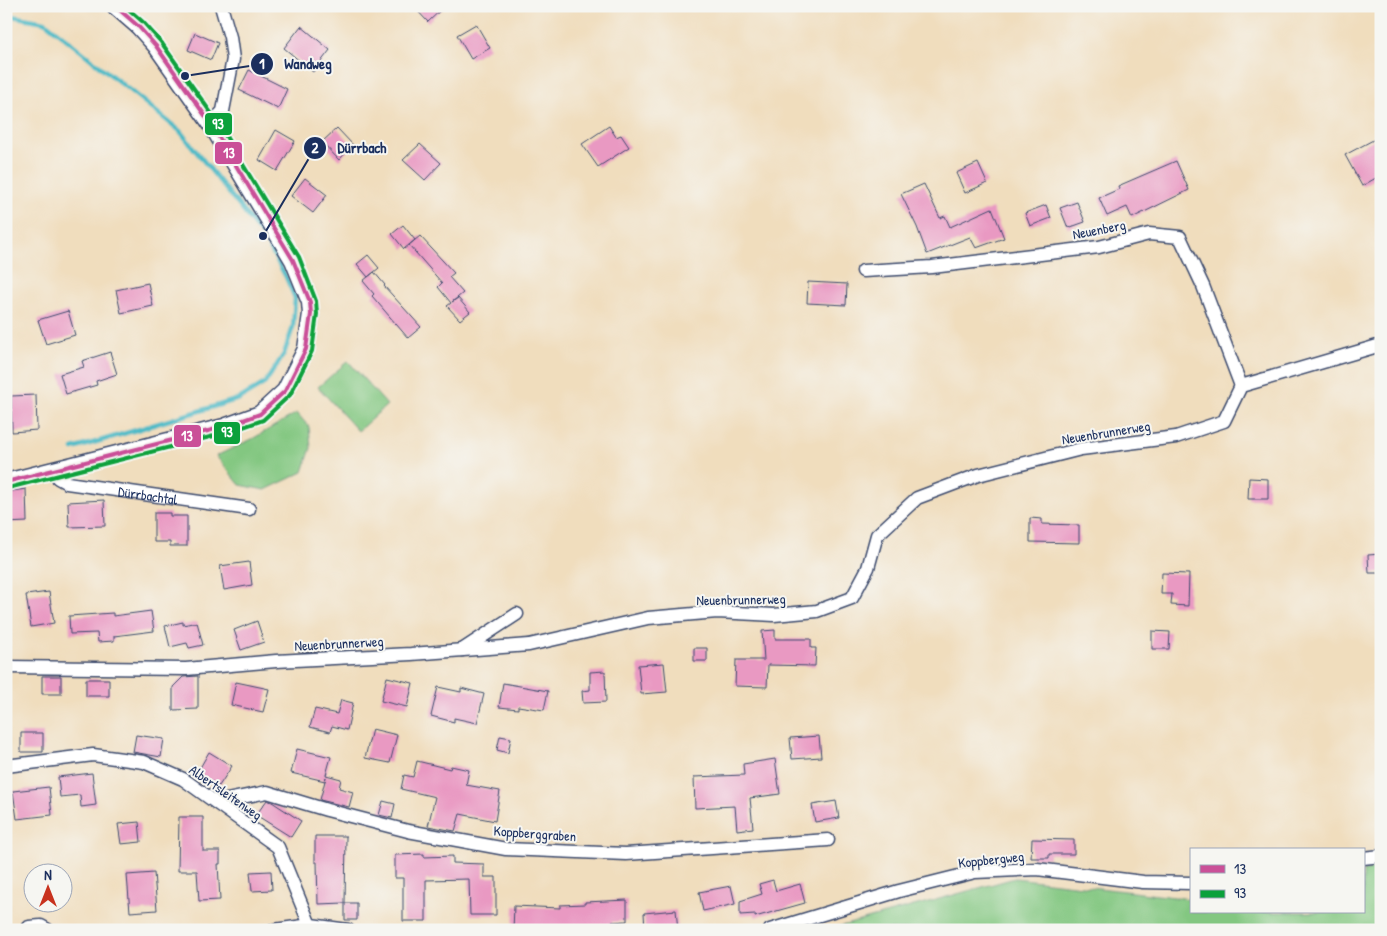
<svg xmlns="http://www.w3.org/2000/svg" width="1387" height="936" viewBox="0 0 1387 936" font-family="'Patrick Hand',sans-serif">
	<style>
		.green { fill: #83c781; stroke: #4f7b70 }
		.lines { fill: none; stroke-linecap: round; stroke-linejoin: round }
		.stream { stroke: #4dbac6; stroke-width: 4.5 }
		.building { fill: #e999c2 }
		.minor-casing { stroke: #3b496c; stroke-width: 15 }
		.tertiary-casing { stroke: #3b496c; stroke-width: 19 }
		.minor { stroke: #fff; stroke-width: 12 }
		.tertiary { stroke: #fff; stroke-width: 16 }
		.bus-1-casing { stroke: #f6f6f2; stroke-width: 8 }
		.bus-2-casing { stroke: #f6f6f2; stroke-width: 8 }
		.bus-1 { stroke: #ca5098; stroke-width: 4 }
		.bus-2 { stroke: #0ba13b; stroke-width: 4 }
		.labels { text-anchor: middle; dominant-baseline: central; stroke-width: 4; stroke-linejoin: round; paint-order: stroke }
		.street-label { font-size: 14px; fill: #1b2f5e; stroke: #f6f6f2 }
		.leader { fill: none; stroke: #1b2f5e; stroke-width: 2 }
		.callout-dot { fill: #1b2f5e; stroke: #f6f6f2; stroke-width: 2 }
		.mark-label { font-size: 15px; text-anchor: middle; font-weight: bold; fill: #fff }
		.callout-label { font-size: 15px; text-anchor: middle; font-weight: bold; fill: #1b2f5e; stroke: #f6f6f2; stroke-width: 4; stroke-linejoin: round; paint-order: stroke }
		.line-badge { stroke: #f6f6f2; stroke-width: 2 }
		.badge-label { font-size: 14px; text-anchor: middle; font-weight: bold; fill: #fff }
	</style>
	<rect width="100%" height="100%" fill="#f6f6f2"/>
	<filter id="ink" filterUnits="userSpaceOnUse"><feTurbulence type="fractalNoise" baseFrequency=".02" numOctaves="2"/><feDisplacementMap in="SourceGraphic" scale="10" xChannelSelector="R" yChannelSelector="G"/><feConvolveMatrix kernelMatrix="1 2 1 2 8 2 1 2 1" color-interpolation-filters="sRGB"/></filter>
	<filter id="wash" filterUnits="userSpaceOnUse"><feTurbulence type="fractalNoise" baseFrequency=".0096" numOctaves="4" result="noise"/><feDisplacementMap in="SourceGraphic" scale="20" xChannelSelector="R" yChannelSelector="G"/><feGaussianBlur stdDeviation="1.12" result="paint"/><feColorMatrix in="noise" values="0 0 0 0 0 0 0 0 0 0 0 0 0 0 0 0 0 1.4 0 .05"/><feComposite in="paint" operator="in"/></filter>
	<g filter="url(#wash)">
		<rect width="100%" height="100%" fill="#f0ddbd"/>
		<path class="green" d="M 348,361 L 387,405 L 358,431 L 318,387 Z
			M 297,413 L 309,427 L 311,448 L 303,472 L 265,490 L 240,485 L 216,456 L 252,439 Z
			M 1381,868 L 1381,930 L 827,930 L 1015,878 L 1191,899 L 1191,912 L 1363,912 L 1363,871 Z"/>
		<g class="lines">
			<path class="stream" d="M 6,15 L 45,22 L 180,131 L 263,236 L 286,277 L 295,298 L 293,327 L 284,354 L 265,383 L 239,399 L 73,449"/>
		</g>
		<g id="blocks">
			<path class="building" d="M 413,6 L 445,6 L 428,22 Z
				M 476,24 L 490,48 L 471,59 L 457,35 Z
				M 301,26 L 330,50 L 313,72 L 284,48 Z
				M 195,33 L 218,43 L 211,60 L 188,50 Z
				M 249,70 L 287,89 L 278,109 L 239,90 Z
				M 609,126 L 616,137 L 621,135 L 629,147 L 598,167 L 582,144 Z
				M 337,128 L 353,145 L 339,160 L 322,142 Z
				M 276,130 L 295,141 L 277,171 L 259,160 Z
				M 1375,139 L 1381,150 L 1381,175 L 1362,186 L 1345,155 Z
				M 420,144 L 441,163 L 425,180 L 403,160 Z
				M 1176,161 L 1189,190 L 1132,218 L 1127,207 L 1107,216 L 1099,198 L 1119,189 L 1118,186 Z
				M 978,163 L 987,183 L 965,193 L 956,173 Z
				M 305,178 L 327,195 L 313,213 L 291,196 Z
				M 924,184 L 940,218 L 945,216 L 950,227 L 992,208 L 1004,238 L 976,248 L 970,237 L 927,254 L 917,227 L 901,194 Z
				M 1077,202 L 1085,222 L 1068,228 L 1060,208 Z
				M 1046,205 L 1051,218 L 1030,226 L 1025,213 Z
				M 403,225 L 415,240 L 404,249 L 392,234 Z
				M 420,236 L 454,273 L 449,277 L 463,293 L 452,302 L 458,298 L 470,312 L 460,320 L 447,306 L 451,303 L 438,287 L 442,283 L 409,245 Z
				M 368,255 L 379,268 L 368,277 L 357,264 Z
				M 374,272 L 385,285 L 384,286 L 421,327 L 408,338 L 372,296 L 374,294 L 363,281 Z
				M 808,282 L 847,284 L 846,305 L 807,303 Z
				M 148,283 L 153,306 L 121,313 L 116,290 Z
				M 68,311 L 75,335 L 46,344 L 38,320 Z
				M 110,352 L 117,374 L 96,381 L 97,385 L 66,394 L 60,374 L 84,367 L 82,361 Z
				M 36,395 L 37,430 L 12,432 L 11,396 Z
				M 1249,478 L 1268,479 L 1268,499 L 1248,499 Z
				M 26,489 L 27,522 L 6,523 L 6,492 Z
				M 104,500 L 105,526 L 69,527 L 68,502 Z
				M 154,513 L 170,513 L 170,516 L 187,516 L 187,546 L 170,546 L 170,542 L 154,542 Z
				M 1030,518 L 1042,519 L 1042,524 L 1079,525 L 1079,543 L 1030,542 Z
				M 1381,554 L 1381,573 L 1369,573 L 1368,555 Z
				M 249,562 L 252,585 L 224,590 L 220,566 Z
				M 1162,573 L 1189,574 L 1188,606 L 1171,605 L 1172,594 L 1161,594 Z
				M 49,592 L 54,623 L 31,627 L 26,595 Z
				M 151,611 L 154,631 L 114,636 L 114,641 L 98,642 L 97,633 L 70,634 L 69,616 L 113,613 L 113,616 Z
				M 257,621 L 264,642 L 241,650 L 234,630 Z
				M 183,622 L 183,625 L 197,622 L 203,645 L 189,648 L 187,643 L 170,647 L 165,626 Z
				M 775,630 L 775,639 L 811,639 L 811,648 L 816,648 L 815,666 L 768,665 L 767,687 L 735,686 L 736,660 L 764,660 L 762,631 Z
				M 1152,631 L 1170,632 L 1169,649 L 1152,649 Z
				M 694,648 L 707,648 L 707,661 L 694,661 Z
				M 664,663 L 667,692 L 641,694 L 638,665 Z
				M 605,671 L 606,702 L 583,703 L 582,691 L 590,690 L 590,672 Z
				M 42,676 L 61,676 L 61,694 L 42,694 Z
				M 198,676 L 198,709 L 173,710 L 173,687 L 183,677 Z
				M 387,677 L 413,683 L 407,707 L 381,701 Z
				M 86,679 L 109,679 L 109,696 L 86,696 Z
				M 236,682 L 269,689 L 263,712 L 231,705 Z
				M 503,683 L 548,691 L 544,710 L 518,706 L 518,709 L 499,707 Z
				M 438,687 L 461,692 L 461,688 L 484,694 L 477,723 L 454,718 L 454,722 L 431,716 Z
				M 341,700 L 353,703 L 347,730 L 332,726 L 330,732 L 310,727 L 315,709 L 337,714 Z
				M 372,729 L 397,735 L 390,763 L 365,758 Z
				M 21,733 L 43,733 L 43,752 L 21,752 Z
				M 136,735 L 164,739 L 161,757 L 133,752 Z
				M 500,736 L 511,738 L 508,753 L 497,750 Z
				M 819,736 L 821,757 L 792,759 L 790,738 Z
				M 297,749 L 331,757 L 326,775 L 341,779 L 339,788 L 353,792 L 349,807 L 320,800 L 326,777 L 325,781 L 291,773 Z
				M 209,752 L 232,766 L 219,786 L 197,773 Z
				M 775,759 L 780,794 L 750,798 L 753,828 L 737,830 L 735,806 L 695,808 L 694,777 L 744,775 L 743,764 Z
				M 417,761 L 450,769 L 451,766 L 469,770 L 466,785 L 500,791 L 495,821 L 460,814 L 455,831 L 428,826 L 435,797 L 401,789 L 404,775 L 413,777 Z
				M 92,773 L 96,805 L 81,807 L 80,795 L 60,797 L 58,777 Z
				M 49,787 L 52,815 L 17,819 L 13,791 Z
				M 267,800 L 272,802 L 301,821 L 291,837 L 256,815 Z
				M 383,801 L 395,804 L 392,818 L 379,815 Z
				M 836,801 L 839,818 L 815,822 L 812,805 Z
				M 179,817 L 203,817 L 203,851 L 220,851 L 220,864 L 218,864 L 220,900 L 199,901 L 197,871 L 178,871 Z
				M 139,822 L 141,842 L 121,844 L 118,824 Z
				M 315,836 L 346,836 L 345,903 L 318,904 L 317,862 L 315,862 Z
				M 1032,839 L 1074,840 L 1074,854 L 1049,854 L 1049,858 L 1031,858 Z
				M 424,854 L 424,857 L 453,856 L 453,863 L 484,864 L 484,877 L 496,877 L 496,915 L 470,915 L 469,879 L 426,880 L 426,921 L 403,921 L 403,878 L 395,878 L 395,855 Z
				M 271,871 L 272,890 L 252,891 L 250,872 Z
				M 154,873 L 157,910 L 130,912 L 127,875 Z
				M 773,880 L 776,891 L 800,884 L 805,903 L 755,917 L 755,914 L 740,915 L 740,901 L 762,894 L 759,884 Z
				M 731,886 L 735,904 L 703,911 L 699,892 Z
				M 627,900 L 627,921 L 612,922 L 612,930 L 513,930 L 514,906 L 560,908 L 560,905 L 585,904 L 585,902 Z
				M 345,903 L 357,903 L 357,920 L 345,920 Z
				M 676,910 L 678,930 L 645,930 L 644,913 Z"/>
		</g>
	</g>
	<g filter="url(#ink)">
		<use href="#blocks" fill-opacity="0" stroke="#3b496c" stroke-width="1"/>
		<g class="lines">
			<g class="minor-casing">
				<g id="minor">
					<path d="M 211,124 L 223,111 L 233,59 L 230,37 L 221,6"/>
					<path d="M 863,271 L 932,267 L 1099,247 L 1149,234 L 1180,237 L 1203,286 L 1241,386"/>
					<path id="s1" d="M 54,469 L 58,478 L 67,483 L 249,509"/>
					<path d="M 462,650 L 517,614"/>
					<path d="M 6,667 L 186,669 L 276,661 L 411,654 L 529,645 L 648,618 L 717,612 L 774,615 L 817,611 L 852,598 L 868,568 L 877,535 L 917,498 L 978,475 L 1081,449 L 1176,437 L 1224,421 L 1241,386 L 1381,345"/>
					<path d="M 6,766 L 93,755 L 144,762 L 183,779 L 278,847 L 312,930"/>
					<path d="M 217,802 L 267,792 L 327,810 L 408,831 L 506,849 L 626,854 L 828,840"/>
					<path d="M 1363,858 L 1381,856"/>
					<path d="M 27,930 L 29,927 L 41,926 L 48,930"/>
					<path d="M 274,930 L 311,925 L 348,930"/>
					<path d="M 770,930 L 899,891 L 975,872 L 1037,869 L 1143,882 L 1191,883"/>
				</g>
			</g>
			<g class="tertiary-casing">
				<path id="tertiary" d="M 6,482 L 224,427 L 260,414 L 285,391 L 306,349 L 311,314 L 310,302 L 293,260 L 211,124 L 156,46 L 138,26 L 115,6"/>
			</g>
			<use href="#minor" class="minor"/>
			<use href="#tertiary" class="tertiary"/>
			<g class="bus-1-casing">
				<path id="bus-1" d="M 6,482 L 224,427 L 260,414 L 285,391 L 306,349 L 311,314 L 310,302 L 293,260 L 211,124 L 156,46 L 138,26 L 115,6"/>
			</g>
			<g class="bus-2-casing">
				<path id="bus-2" d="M 8,488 L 226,433 L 263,420 L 290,395 L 312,351 L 317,314 L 316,301 L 299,257 L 216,120 L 161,42 L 143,22 L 125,6"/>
			</g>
			<use href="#bus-1" class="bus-1"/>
			<use href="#bus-2" class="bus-2"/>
		</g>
	</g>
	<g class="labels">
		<g class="street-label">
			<text transform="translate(1099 229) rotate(-11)">Neuenberg</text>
			<text transform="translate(1106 432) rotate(-9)">Neuenbrunnerweg</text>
			<text stroke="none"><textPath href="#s1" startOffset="102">Dürrbachtal</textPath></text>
			<text transform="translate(741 599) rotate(-1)">Neuenbrunnerweg</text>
			<text transform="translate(339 643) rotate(-3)">Neuenbrunnerweg</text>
			<text transform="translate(226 792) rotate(35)">Albertsleitenweg</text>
			<text transform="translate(535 833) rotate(4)">Koppberggraben</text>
			<text transform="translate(991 859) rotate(-6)">Koppbergweg</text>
		</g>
	</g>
	<path class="leader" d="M185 76L262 64M263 236L315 148"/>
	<g class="callout-dot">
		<circle cx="185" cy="76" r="5"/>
		<circle cx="263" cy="236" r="5"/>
		<circle cx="262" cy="64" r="12"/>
		<circle cx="315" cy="148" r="12"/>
	</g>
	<g class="mark-label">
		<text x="262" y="69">1</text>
		<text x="315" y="153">2</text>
	</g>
	<g class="callout-label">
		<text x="308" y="69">Wandweg</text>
		<text x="362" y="153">Dürrbach</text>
	</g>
	<g class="line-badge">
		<rect x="204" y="112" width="29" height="24" rx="5" fill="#0ba13b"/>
		<rect x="214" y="141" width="29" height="24" rx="5" fill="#ca5098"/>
		<rect x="213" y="421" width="28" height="24" rx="5" fill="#0ba13b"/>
		<rect x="173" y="424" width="29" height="24" rx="5" fill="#ca5098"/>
	</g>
	<g class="badge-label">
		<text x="218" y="129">93</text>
		<text x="229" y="158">13</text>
		<text x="227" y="437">93</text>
		<text x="187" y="441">13</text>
	</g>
	<rect width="1387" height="936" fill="none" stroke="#f6f6f2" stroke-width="25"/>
	<rect x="1190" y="848" width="175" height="65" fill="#f6f6f2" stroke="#9ea6b7"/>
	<rect x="1200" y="865" width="25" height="8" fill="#ca5098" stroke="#9ea6b7"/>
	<text x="1234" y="874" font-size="15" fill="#1b2f5e">13</text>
	<rect x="1200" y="890" width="25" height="8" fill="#0ba13b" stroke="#9ea6b7"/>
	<text x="1234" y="898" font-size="15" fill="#1b2f5e">93</text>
	<g transform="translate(48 888)"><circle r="24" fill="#f6f6f2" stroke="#9ea6b7"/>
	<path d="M0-4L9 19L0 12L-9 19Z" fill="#c8321e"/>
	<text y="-8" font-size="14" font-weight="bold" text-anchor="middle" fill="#1b2f5e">N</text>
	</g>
</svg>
